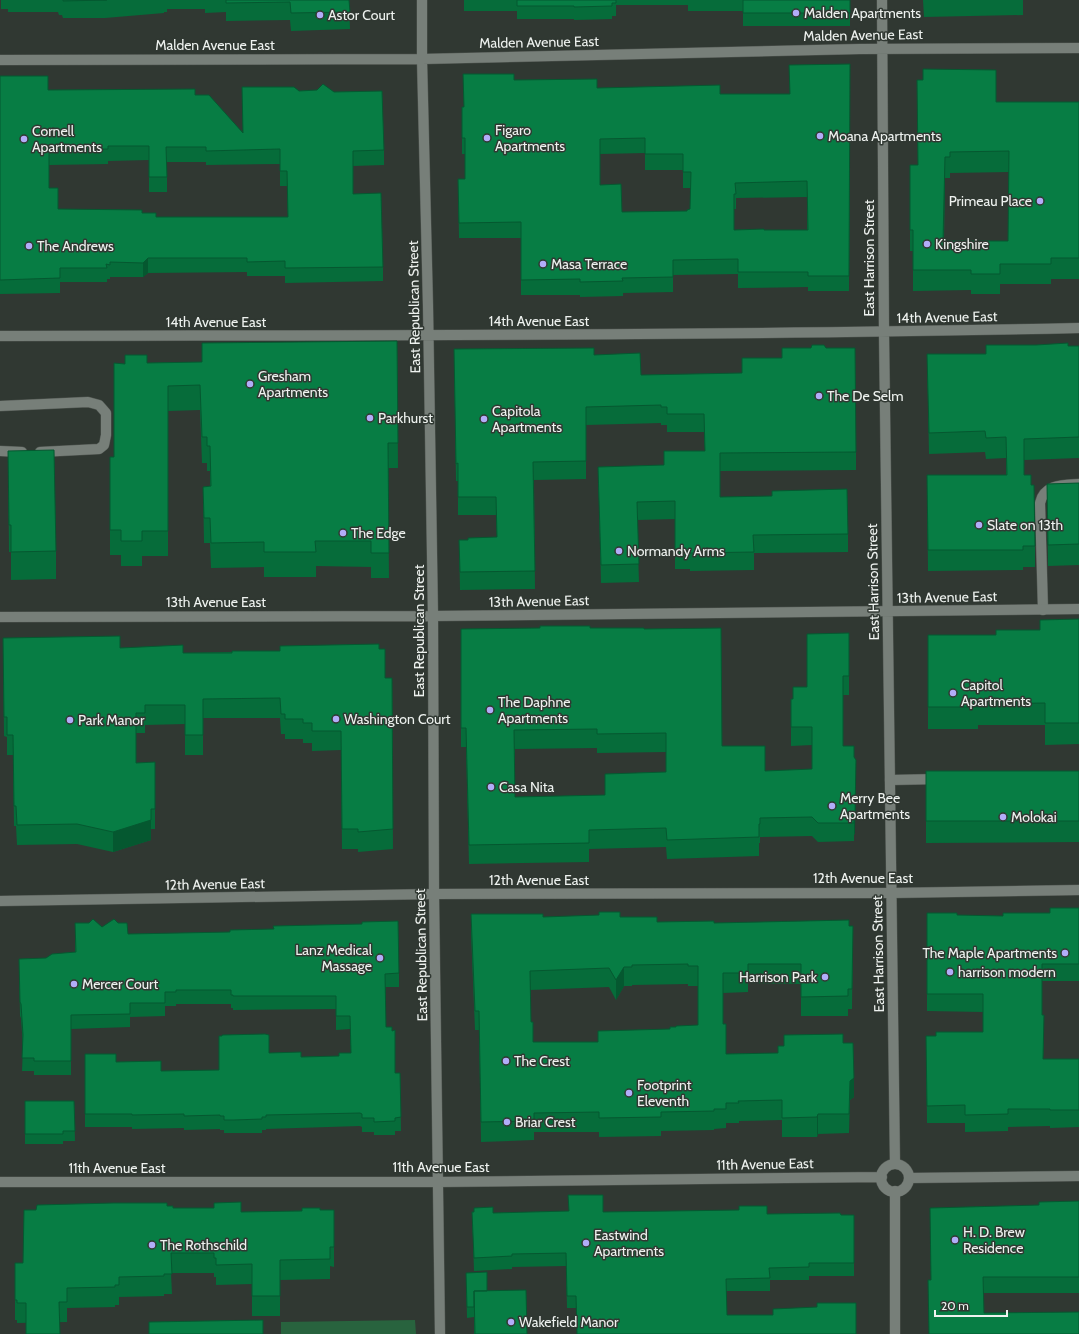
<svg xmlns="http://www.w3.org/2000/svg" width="1079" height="1334" viewBox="0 0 1079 1334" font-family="Cabin,sans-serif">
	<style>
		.green { fill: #28633e }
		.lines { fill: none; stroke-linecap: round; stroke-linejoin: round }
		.service-casing { stroke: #505651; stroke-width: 11 }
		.minor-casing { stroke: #505651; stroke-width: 11 }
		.tertiary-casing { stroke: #505651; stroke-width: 11 }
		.service { stroke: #777f79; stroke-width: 10 }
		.minor { stroke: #777f79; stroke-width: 10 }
		.tertiary { stroke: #777f79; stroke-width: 10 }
		.wall { fill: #066c3a; fill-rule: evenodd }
		.shaded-wall { fill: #055830 }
		.building { fill: #077d44; stroke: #055830; fill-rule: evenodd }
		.poi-dot { fill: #b2adf9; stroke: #303832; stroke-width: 1.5 }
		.labels { text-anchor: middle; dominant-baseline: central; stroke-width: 3; stroke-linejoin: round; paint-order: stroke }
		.poi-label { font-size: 14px; fill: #eef2ef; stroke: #303832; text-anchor: start }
		.street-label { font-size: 14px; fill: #eef2ef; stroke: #303832 }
	</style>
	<rect width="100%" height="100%" fill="#303832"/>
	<path class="green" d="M 415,1320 L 416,1334 L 281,1334 L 281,1322 Z"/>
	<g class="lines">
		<g class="service-casing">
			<path id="service" d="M 0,406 L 88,402 L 99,405 L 106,413 L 106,435 L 104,445 L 99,449 L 40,452
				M 0,451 L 22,452
				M 1043,610 L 1040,503 C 1044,484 1064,485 1079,484
				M 890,780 L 939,779"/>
		</g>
		<g class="minor-casing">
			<path id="minor" d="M 422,0 L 422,59 L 428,306 L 433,616 L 434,894 L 440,1334
				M 882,0 L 884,333 L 895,1164
				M 0,60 L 422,59 L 860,49 L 1079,48
				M 0,336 C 360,335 719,336 1079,328
				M 0,617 L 433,616 L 1079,609
				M881 1178a14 14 0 1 1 28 0a14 14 0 1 1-28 0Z
				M 909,1178 L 1079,1176
				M 0,1182 L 438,1182 L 882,1177
				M 895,1191 L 895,1334"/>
		</g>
		<g class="tertiary-casing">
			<path id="tertiary" d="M 0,901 L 434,894 L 891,893 L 1079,890"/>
		</g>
		<use href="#service" class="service"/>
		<use href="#minor" class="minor"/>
		<use href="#tertiary" class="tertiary"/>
	</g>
	<path class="wall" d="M 1,0 L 349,0 L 350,29 L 291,31 L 290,20 L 226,21 L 226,12 L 205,13 L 205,9 L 167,9 L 167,12 L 164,12 L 164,13 L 105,18 L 63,18 L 62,15 L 59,15 L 58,12 L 8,12 L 8,9 L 1,9 Z
		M 464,0 L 850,0 L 850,26 L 743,26 L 743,11 L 688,11 L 688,5 L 616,5 L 616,16 L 612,16 L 612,19 L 574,20 L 574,19 L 517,19 L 517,11 L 464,11 Z
		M 923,0 L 1023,0 L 1023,15 L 924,17 Z
		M 850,64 L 849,291 L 808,291 L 808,287 L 738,288 L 738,274 L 673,275 L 673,292 L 623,293 L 623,296 L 580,297 L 580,295 L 521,295 L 521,238 L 459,238 L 458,179 L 465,179 L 465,154 L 462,154 L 462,107 L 464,107 L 514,80 L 597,88 L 720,94 L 789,94 ZM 645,153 L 645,170 L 683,170 L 683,188 L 691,188 L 690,209 L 687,211 L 622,212 L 600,185 L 600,154 ZM 807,197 L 807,230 L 734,230 L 734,209 L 736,209 L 736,198 Z
		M 0,76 L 48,90 L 195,95 L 243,132 L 242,87 L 299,91 L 384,150 L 384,165 L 353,166 L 353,194 L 383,267 L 383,281 L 285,283 L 285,276 L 247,276 L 247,272 L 148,273 L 143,277 L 110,277 L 110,279 L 107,279 L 107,282 L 60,282 L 60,293 L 0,294 ZM 149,160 L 149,192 L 167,192 L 167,162 L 206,162 L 206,165 L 280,164 L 280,186 L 287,186 L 288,217 L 156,217 L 142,213 L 58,209 L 49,188 L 49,165 L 108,164 L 108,161 Z
		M 996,102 L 1079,102 L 1079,279 L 1051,279 L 1051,284 L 1000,284 L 1000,294 L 971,294 L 971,290 L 913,291 L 913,251 L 910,251 L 910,165 L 918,165 ZM 1009,172 L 1008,241 L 944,241 L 945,178 L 950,178 L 950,173 Z
		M 397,341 L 398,468 L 388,468 L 389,578 L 371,578 L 371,567 L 316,566 L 316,577 L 264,577 L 264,567 L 211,568 L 210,543 L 204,543 L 203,487 L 210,486 L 210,471 L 207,471 L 207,463 L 202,463 L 200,410 L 168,411 L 168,556 L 142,556 L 142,566 L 121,566 L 121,555 L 110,555 L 110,457 L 114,457 L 147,363 L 202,362 Z
		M 1068,346 L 1079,346 L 1079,458 L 1024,460 L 1024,475 L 1031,485 L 1035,546 L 1035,567 L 1023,567 L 1023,570 L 928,571 L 927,475 L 1006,475 L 1006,458 L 986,459 L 985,452 L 929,454 L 927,354 L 986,354 Z
		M 454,349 L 594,355 L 641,375 L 856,452 L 856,470 L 720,471 L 720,497 L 848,534 L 848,552 L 754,553 L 754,570 L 690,571 L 690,569 L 675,569 L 675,519 L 637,520 L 639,582 L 601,583 L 598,467 L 664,465 L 705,451 L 704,432 L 667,432 L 667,425 L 661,425 L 661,423 L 586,425 L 586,479 L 534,480 L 535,589 L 460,590 L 459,540 L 468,540 L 497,537 L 496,515 L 458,515 L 458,481 L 456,481 Z
		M 8,451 L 56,551 L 56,579 L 11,580 L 11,552 L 9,552 Z
		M 1079,483 L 1079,565 L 1048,566 L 1047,484 Z
		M 1079,619 L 1079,744 L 1045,745 L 1045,725 L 978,725 L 978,729 L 928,729 L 928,635 L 996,635 L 1040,630 Z
		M 590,628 L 644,629 L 722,746 L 765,771 L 812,769 L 812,745 L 791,746 L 791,699 L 793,699 L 807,687 L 849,633 L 849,695 L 843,695 L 843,746 L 854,758 L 855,833 L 854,835 L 854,841 L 818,842 L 812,836 L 760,837 L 760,843 L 759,843 L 759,856 L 667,859 L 666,847 L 589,849 L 589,862 L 469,864 L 466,747 L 461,747 L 461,629 ZM 597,748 L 597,753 L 666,752 L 666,772 L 605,774 L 605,795 L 515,797 L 515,749 Z
		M 3,638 L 183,653 L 379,649 L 385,678 L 392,678 L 393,849 L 358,852 L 358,849 L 342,849 L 341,750 L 312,751 L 312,743 L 303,743 L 303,739 L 285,739 L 285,734 L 281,734 L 280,718 L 203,718 L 203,755 L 185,755 L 185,724 L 145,725 L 145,733 L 136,733 L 136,763 L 155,809 L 155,829 L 151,829 L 151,840 L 113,852 L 77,844 L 17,845 L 16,826 L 14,826 L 13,755 L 7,755 L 7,737 L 4,736 Z
		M 926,771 L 1079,771 L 1079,842 L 926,843 Z
		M 1079,908 L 1079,981 L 1042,981 L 1042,1015 L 1044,1032 L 1043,1059 L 1079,1059 L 1079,1127 L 1050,1128 L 1050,1126 L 1008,1127 L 1008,1131 L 965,1132 L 965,1123 L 927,1123 L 926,1036 L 936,1036 L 983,1032 L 983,1012 L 927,1011 L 927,913 L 957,915 L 1003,916 L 1050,913 Z
		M 471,914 L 543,917 L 620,917 L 657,922 L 853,926 L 852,1009 L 848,1009 L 848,1016 L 801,1016 L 801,984 L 748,983 L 748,992 L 723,993 L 723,1024 L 726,1054 L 778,1053 L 843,1043 L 854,1097 L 850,1100 L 849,1133 L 818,1134 L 817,1137 L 782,1137 L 782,1120 L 739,1121 L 739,1123 L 726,1123 L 726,1128 L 714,1129 L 714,1130 L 661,1131 L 661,1136 L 599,1137 L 599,1132 L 534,1132 L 534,1140 L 481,1142 L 479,1030 L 475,1030 L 471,933 ZM 688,984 L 688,986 L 698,986 L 698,1025 L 676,1027 L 670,1029 L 598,1042 L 533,1042 L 531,1022 L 530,990 L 609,987 L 616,1000 L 624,986 L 632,986 L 632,985 Z
		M 75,923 L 102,927 L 128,934 L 399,973 L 399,987 L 385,987 L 386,1027 L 395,1073 L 400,1073 L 401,1131 L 395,1131 L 395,1135 L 374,1135 L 374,1132 L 362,1132 L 362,1127 L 360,1126 L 266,1129 L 266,1130 L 262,1130 L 262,1133 L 224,1133 L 224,1130 L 220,1130 L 220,1129 L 184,1130 L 184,1128 L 132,1129 L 132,1127 L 85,1127 L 85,1054 L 116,1062 L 161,1071 L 219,1070 L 269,1053 L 301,1057 L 339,1056 L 351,1053 L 350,1029 L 336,1030 L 336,1009 L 233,1010 L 233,1008 L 231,1008 L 231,1004 L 176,1004 L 176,1006 L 165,1006 L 165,1016 L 130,1017 L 130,1027 L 71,1029 L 71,1075 L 34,1075 L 34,1071 L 22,1071 L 23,1047 L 21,1018 L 20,1016 L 19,959 L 46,958 L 75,952 Z
		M 25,1101 L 74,1101 L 75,1141 L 63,1141 L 63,1144 L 25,1144 Z
		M 1079,1201 L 1079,1293 L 983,1293 L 929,1334 L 930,1280 L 1039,1205 Z
		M 167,1206 L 173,1208 L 241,1212 L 334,1210 L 334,1267 L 330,1266 L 330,1279 L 280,1280 L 280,1316 L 252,1316 L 252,1284 L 216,1285 L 216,1277 L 214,1277 L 214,1273 L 171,1273 L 172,1294 L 164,1294 L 164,1296 L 119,1297 L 119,1305 L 115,1305 L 115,1307 L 67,1308 L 67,1322 L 17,1323 L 17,1320 L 15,1320 L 15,1263 L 23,1263 L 36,1210 Z
		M 472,1212 L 493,1213 L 603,1212 L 854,1215 L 854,1276 L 809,1276 L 809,1280 L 770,1280 L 770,1291 L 726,1291 L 727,1315 L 856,1334 L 576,1308 L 567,1308 L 566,1266 L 512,1267 L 512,1269 L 474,1271 Z
		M 466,1273 L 487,1291 L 527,1334 L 474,1334 L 474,1317 L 467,1318 Z"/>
	<path class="shaded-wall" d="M 945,157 L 945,178 L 943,262 L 943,241 Z
		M 148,258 L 148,273 L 143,277 L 143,263 Z
		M 856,760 L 855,833 L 854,835 L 854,816 Z
		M 151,820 L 151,840 L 113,852 L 113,832 Z
		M 624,967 L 624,986 L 616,1000 L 616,980 Z
		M 854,1078 L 854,1097 L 850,1100 L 849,1133 L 850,1081 Z
		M 818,1114 L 818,1134 L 817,1137 L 817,1117 Z"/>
	<path class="building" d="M 63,0 L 107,0 L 63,1 Z
		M 226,0 L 349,0 L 350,12 L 291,13 L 290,2 L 226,3 Z
		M 517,0 L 616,0 L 616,3 L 612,3 L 612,6 L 574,7 L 574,6 L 517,6 Z
		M 743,0 L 850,0 L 850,13 L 743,13 Z
		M 850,64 L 849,276 L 808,276 L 808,272 L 738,272 L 738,259 L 673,260 L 673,277 L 622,278 L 623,281 L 580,282 L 580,279 L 521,280 L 521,222 L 459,223 L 458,179 L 465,179 L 465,138 L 462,138 L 462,107 L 464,107 L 463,74 L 514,74 L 514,80 L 597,79 L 597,88 L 720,85 L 720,94 L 790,94 L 789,65 ZM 645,138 L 645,154 L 683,154 L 683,172 L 691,172 L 690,209 L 687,210 L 687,211 L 622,212 L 621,184 L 600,185 L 600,139 ZM 807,181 L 808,230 L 764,230 L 764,229 L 734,230 L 734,194 L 736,194 L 735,183 Z
		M 923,69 L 996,70 L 996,102 L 1079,102 L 1079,258 L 1051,258 L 1051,264 L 1000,264 L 1000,274 L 971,274 L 971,270 L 913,270 L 913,230 L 910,230 L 910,165 L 918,165 L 917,80 L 923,80 ZM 1009,151 L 1008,241 L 943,241 L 945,157 L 950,157 L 950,152 Z
		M 0,76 L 48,76 L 48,90 L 195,89 L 195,95 L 209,95 L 243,133 L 242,87 L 294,87 L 299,91 L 317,90 L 323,84 L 334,92 L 382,91 L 384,150 L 353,151 L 353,194 L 381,193 L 383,267 L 285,268 L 285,261 L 247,262 L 247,258 L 148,258 L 143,263 L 110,262 L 110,265 L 106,264 L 107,268 L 60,268 L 60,278 L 0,280 ZM 108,146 L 149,146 L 149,177 L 167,177 L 166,147 L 206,147 L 206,151 L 280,149 L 280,171 L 287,171 L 288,217 L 156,217 L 156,213 L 142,213 L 142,210 L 58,209 L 58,188 L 49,188 L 49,150 L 108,149 Z
		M 397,341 L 398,443 L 388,443 L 389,553 L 371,553 L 371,541 L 315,541 L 316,552 L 264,552 L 264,542 L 211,543 L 210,518 L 204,518 L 203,487 L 211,486 L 210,446 L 207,446 L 207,437 L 202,437 L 200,385 L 168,386 L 168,531 L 142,531 L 142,541 L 121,541 L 121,530 L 110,530 L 110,457 L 114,457 L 114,363 L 125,364 L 125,355 L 147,355 L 147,363 L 202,362 L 202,343 Z
		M 1068,343 L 1068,346 L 1079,346 L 1079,437 L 1024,439 L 1024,475 L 1031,475 L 1031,485 L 1034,485 L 1035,546 L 1023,546 L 1023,550 L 928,550 L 927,475 L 1007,475 L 1006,437 L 986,438 L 985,431 L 929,433 L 927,354 L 986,354 L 986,345 L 1036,345 Z
		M 812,345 L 824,345 L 826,348 L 855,348 L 856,452 L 720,453 L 720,497 L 772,496 L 772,491 L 847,489 L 848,534 L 753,535 L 754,552 L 690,553 L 690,551 L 675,551 L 675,501 L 637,502 L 639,564 L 601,565 L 598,467 L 664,465 L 664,451 L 705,451 L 704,414 L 667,414 L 667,407 L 661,407 L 661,405 L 586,407 L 586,461 L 533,462 L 535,571 L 460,572 L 459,540 L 468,540 L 468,538 L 497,537 L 496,497 L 458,497 L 458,463 L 456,464 L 454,349 L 594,348 L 594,355 L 640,353 L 641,375 L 742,373 L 742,358 L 782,358 L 782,348 L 811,348 Z
		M 54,450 L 56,551 L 11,552 L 11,525 L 9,525 L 8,451 Z
		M 1079,483 L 1079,544 L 1048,545 L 1047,484 Z
		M 1079,619 L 1079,723 L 1045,723 L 1045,703 L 978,704 L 978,707 L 928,707 L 928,635 L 996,635 L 996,630 L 1040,630 L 1040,620 Z
		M 540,626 L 590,626 L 590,628 L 644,628 L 644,629 L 721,628 L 722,746 L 765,746 L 765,771 L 812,769 L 812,727 L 791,727 L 791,699 L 793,699 L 793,687 L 807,687 L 807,634 L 849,633 L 849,676 L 843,676 L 843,746 L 854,746 L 854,757 L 856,760 L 855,814 L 854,816 L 854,823 L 818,823 L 812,817 L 760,818 L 760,824 L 759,824 L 759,837 L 667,840 L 666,828 L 589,830 L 589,843 L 469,845 L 466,728 L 461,728 L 461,629 L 540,628 ZM 597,729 L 597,734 L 666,733 L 666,772 L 605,774 L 605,795 L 515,797 L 514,730 Z
		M 120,636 L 120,648 L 183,645 L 183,653 L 232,653 L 232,651 L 280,651 L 280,646 L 379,644 L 379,649 L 385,649 L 385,678 L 392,678 L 393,829 L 358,832 L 358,829 L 342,829 L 341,731 L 312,731 L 312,723 L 303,723 L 303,719 L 285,719 L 285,714 L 281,714 L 280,698 L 203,699 L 203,735 L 185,735 L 185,705 L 145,705 L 145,713 L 136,713 L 136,763 L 155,762 L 155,809 L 151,809 L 151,820 L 113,832 L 77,824 L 17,825 L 16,806 L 14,806 L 13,735 L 7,735 L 7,717 L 4,717 L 3,638 Z
		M 926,771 L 1079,771 L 1079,821 L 926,821 Z
		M 1050,908 L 1079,908 L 1079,964 L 1042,964 L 1042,1015 L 1044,1015 L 1043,1059 L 1079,1059 L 1079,1110 L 1050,1110 L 1050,1109 L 1008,1109 L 1008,1114 L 965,1115 L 965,1105 L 927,1106 L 926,1036 L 936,1036 L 936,1032 L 983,1032 L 983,994 L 927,994 L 927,913 L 957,913 L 957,915 L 1003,916 L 1003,913 L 1050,913 Z
		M 599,912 L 620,912 L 620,917 L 657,917 L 657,922 L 714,921 L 714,923 L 849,920 L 849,926 L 853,926 L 852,989 L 848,989 L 848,996 L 801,997 L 801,964 L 748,964 L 748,973 L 723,973 L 723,1024 L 726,1024 L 726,1054 L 778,1053 L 778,1046 L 784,1046 L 784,1035 L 843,1034 L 843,1043 L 853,1043 L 854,1078 L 850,1081 L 849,1114 L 818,1114 L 817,1117 L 782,1118 L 782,1100 L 738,1101 L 739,1103 L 726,1103 L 726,1109 L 714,1109 L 714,1111 L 661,1112 L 661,1117 L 599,1118 L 599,1112 L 534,1113 L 534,1121 L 481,1122 L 479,1011 L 475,1011 L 471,914 L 543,914 L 543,917 L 599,915 ZM 688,964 L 688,966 L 698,966 L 698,1025 L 676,1026 L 676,1027 L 670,1027 L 670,1029 L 598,1031 L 598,1042 L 533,1042 L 533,1022 L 531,1022 L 530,971 L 609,968 L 616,980 L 624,967 L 632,967 L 632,965 Z
		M 93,919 L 102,927 L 114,919 L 118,923 L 127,923 L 128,934 L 230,932 L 230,930 L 274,929 L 273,926 L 362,924 L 362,922 L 398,921 L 399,973 L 385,974 L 386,1027 L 392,1027 L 392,1031 L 395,1030 L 395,1073 L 400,1073 L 401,1117 L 395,1118 L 395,1121 L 374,1122 L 374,1118 L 362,1118 L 362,1114 L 360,1113 L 266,1115 L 266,1117 L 262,1117 L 262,1119 L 234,1120 L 224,1120 L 224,1116 L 220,1116 L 220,1115 L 184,1116 L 184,1114 L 132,1115 L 132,1114 L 85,1114 L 85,1054 L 116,1054 L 116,1062 L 161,1061 L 161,1071 L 219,1070 L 219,1036 L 222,1036 L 222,1035 L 265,1034 L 269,1035 L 269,1053 L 301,1052 L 301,1057 L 339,1056 L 339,1053 L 351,1053 L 350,1016 L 336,1016 L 336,996 L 233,996 L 233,995 L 231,995 L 231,990 L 176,990 L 176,992 L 165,992 L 165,1003 L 130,1003 L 130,1014 L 71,1015 L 71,1061 L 34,1061 L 34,1058 L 22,1058 L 23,1035 L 21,1004 L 20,1002 L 19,959 L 46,958 L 52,954 L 76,952 L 75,923 L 89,923 Z
		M 25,1101 L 74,1101 L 75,1131 L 63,1131 L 63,1134 L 25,1134 Z
		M 568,1195 L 603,1195 L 603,1212 L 739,1210 L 739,1206 L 767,1206 L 767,1214 L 840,1213 L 841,1215 L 854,1215 L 854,1263 L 809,1263 L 809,1267 L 769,1268 L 770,1278 L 726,1279 L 727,1315 L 773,1315 L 773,1309 L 817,1307 L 817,1303 L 856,1303 L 856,1334 L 577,1334 L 576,1296 L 567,1296 L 566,1253 L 512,1254 L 512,1256 L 474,1258 L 472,1212 L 474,1212 L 474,1208 L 493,1207 L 493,1213 L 569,1211 Z
		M 1079,1201 L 1079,1277 L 983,1277 L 984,1313 L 1079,1312 L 1079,1334 L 929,1334 L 928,1280 L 931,1280 L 930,1208 L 1039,1205 L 1039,1202 Z
		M 241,1202 L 241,1212 L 302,1211 L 302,1208 L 320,1208 L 320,1210 L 334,1210 L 334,1247 L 330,1247 L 330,1259 L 280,1260 L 280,1296 L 252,1296 L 252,1264 L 216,1265 L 216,1258 L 214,1258 L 214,1253 L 171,1253 L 172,1274 L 164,1274 L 164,1276 L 119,1277 L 119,1285 L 115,1285 L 115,1287 L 67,1288 L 67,1302 L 59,1302 L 60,1334 L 26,1334 L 26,1303 L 17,1303 L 17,1300 L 15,1300 L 15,1263 L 23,1263 L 24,1210 L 36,1210 L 37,1205 L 113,1203 L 167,1203 L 167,1206 L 173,1206 L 173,1208 L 214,1208 L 214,1203 Z
		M 487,1272 L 487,1291 L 474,1291 L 474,1307 L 467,1307 L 466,1273 Z
		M 526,1290 L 527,1334 L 475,1334 L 474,1291 Z
		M 263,1320 L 263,1334 L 149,1334 L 149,1322 Z"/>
	<g class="poi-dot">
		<circle cx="796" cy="13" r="4"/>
		<circle cx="320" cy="15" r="4"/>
		<circle cx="820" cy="136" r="4"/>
		<circle cx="487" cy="138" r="4"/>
		<circle cx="24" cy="139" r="4"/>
		<circle cx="1040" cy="201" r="4"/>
		<circle cx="927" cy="244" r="4"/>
		<circle cx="29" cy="246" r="4"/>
		<circle cx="543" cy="264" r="4"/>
		<circle cx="250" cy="384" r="4"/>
		<circle cx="819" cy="396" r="4"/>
		<circle cx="370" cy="418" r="4"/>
		<circle cx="484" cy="419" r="4"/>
		<circle cx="979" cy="525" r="4"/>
		<circle cx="343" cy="533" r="4"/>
		<circle cx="619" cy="551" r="4"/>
		<circle cx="953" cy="693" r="4"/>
		<circle cx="490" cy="710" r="4"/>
		<circle cx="336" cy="719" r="4"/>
		<circle cx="70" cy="720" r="4"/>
		<circle cx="491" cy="787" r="4"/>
		<circle cx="832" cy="806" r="4"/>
		<circle cx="1003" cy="817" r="4"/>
		<circle cx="1065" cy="953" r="4"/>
		<circle cx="380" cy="958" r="4"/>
		<circle cx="950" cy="972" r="4"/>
		<circle cx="825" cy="977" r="4"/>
		<circle cx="74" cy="984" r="4"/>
		<circle cx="506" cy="1061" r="4"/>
		<circle cx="629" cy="1093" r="4"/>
		<circle cx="507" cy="1122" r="4"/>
		<circle cx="955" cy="1240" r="4"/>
		<circle cx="586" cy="1243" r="4"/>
		<circle cx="152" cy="1245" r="4"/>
		<circle cx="511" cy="1322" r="4"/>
	</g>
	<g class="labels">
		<g class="poi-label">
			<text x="804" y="13">Malden Apartments</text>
			<text x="328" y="15">Astor Court</text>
			<text x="495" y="130">Figaro<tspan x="495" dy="16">Apartments</tspan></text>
			<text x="32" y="131">Cornell<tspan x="32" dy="16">Apartments</tspan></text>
			<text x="828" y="136">Moana Apartments</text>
			<text x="1032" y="201" text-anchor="end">Primeau Place</text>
			<text x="935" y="244">Kingshire</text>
			<text x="37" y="246">The Andrews</text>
			<text x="551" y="264">Masa Terrace</text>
			<text x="258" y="376">Gresham<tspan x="258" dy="16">Apartments</tspan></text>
			<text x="827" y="396">The De Selm</text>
			<text x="492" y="411">Capitola<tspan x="492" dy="16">Apartments</tspan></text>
			<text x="378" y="418">Parkhurst</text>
			<text x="987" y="525">Slate on 13th</text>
			<text x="351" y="533">The Edge</text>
			<text x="627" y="551">Normandy Arms</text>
			<text x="961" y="685">Capitol<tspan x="961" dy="16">Apartments</tspan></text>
			<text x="498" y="702">The Daphne<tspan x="498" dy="16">Apartments</tspan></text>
			<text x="344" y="719">Washington Court</text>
			<text x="78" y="720">Park Manor</text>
			<text x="499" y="787">Casa Nita</text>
			<text x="840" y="798">Merry Bee<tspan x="840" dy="16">Apartments</tspan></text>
			<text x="1011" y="817">Molokai</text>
			<text x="372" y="950" text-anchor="end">Lanz Medical<tspan x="372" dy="16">Massage</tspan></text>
			<text x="1057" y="953" text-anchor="end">The Maple Apartments</text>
			<text x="958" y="972">harrison modern</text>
			<text x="817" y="977" text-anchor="end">Harrison Park</text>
			<text x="82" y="984">Mercer Court</text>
			<text x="514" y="1061">The Crest</text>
			<text x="637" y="1085">Footprint<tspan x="637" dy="16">Eleventh</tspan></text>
			<text x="515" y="1122">Briar Crest</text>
			<text x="963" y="1232">H. D. Brew<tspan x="963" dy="16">Residence</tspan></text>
			<text x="594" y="1235">Eastwind<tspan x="594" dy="16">Apartments</tspan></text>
			<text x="160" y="1245">The Rothschild</text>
			<text x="519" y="1322">Wakefield Manor</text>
		</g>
		<g class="street-label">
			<text transform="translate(863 35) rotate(-1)">Malden Avenue East</text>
			<text transform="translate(539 42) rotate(-1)">Malden Avenue East</text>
			<text x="215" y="45">Malden Avenue East</text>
			<text transform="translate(869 258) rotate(-90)">East Harrison Street</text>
			<text transform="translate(414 307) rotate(-91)">East Republican Street</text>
			<text transform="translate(947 317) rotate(-1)">14th Avenue East</text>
			<text x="539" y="321">14th Avenue East</text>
			<text x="216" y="322">14th Avenue East</text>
			<text transform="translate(873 582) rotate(-91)">East Harrison Street</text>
			<text transform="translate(947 597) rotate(-1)">13th Avenue East</text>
			<text transform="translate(539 601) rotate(-1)">13th Avenue East</text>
			<text x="216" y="602">13th Avenue East</text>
			<text transform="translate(419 631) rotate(-90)">East Republican Street</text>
			<text x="863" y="878">12th Avenue East</text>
			<text x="539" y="880">12th Avenue East</text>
			<text transform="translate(215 884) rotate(-1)">12th Avenue East</text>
			<text transform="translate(878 954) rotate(-91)">East Harrison Street</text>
			<text transform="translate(421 955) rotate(-91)">East Republican Street</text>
			<text transform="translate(765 1164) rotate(-1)">11th Avenue East</text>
			<text x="441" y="1167">11th Avenue East</text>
			<text x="117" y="1168">11th Avenue East</text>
		</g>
	</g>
	<path d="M935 1310v6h72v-6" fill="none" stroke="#eef2ef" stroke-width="2"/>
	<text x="941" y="1310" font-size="12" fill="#eef2ef" stroke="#303832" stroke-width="3" paint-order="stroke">20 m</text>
</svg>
